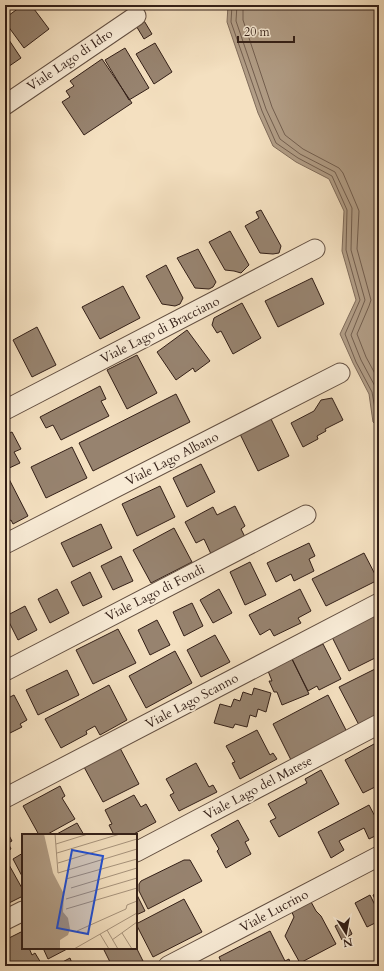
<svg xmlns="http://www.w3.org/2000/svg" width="384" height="971" viewBox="0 0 384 971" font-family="Cardo,serif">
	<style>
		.water { fill: #b29e87; stroke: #7f6b5a }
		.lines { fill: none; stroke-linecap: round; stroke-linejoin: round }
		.shore { stroke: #725e4f; stroke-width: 1 }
		.building { fill: #97836f; stroke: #331f17 }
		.street-casing { stroke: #634f41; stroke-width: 21 }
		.street { stroke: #f8ebd6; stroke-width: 19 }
		.labels { text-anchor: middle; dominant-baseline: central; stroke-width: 3.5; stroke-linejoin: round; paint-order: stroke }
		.street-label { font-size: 13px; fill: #331f17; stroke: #f8ebd6 }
		.inset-road { fill: none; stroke: #a7937c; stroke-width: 1 }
		.view { fill: #1d4ed8; fill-opacity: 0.15; stroke: #1d4ed8; stroke-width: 2 }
		.inset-edge { fill: none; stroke: #331f17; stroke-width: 2 }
	</style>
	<rect width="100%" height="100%" fill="#f4e0c0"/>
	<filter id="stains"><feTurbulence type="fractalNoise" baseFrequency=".005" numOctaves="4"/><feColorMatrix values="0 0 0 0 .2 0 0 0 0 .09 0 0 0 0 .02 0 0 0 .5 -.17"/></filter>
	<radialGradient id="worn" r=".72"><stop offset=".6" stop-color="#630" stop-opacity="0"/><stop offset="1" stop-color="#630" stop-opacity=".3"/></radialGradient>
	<path class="water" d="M 228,5 L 379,5 L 379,428 L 373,422 L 369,394 L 353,363 L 340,334 L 356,300 L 342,251 L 344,211 L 329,179 L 296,162 L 273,146 L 258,113 L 227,22 Z"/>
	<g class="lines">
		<path class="shore" d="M 232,5 L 231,22 L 262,111 L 276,143 L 298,158 L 332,176 L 347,210 L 346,250 L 360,300 L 345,334 L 356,362 L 372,392 L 377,420 L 379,423
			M 237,5 L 236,21 L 266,109 L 280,139 L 300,154 L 335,172 L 352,208 L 351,250 L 365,300 L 351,335 L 361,360 L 377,390 L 379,401
			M 243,5 L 243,20 L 272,107 L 285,135 L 303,149 L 339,168 L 343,173 L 357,206 L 359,211 L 357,249 L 371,300 L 369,306 L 357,334 L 366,357 L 379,381"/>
	</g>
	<path class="building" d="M 23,5 L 31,5 L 49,29 L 24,48 L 5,22 L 5,18 Z
		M 143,19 L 152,34 L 144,39 L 135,24 Z
		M 5,34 L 21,58 L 5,69 Z
		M 155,43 L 172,72 L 154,84 L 136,54 Z
		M 125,48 L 149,88 L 129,100 L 105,60 Z
		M 102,59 L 132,103 L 84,135 L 62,102 L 70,97 L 66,91 L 74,86 L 70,81 Z
		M 261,210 L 281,246 L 279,253 L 273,254 L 260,253 L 245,226 L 259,218 L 256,212 Z
		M 230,231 L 249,265 L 241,273 L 234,271 L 225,270 L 209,242 Z
		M 198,249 L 216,282 L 213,287 L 209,289 L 195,288 L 177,258 Z
		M 166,265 L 183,298 L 180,304 L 175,306 L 162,304 L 146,276 Z
		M 312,278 L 324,304 L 278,327 L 265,301 Z
		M 123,286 L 140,318 L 100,339 L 82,307 Z
		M 242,303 L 261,338 L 233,354 L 221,331 L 217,333 L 212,325 L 214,318 Z
		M 37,327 L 56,365 L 32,377 L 13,340 Z
		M 187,330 L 210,361 L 195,372 L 193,368 L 176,380 L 157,352 Z
		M 137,355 L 157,393 L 127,409 L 107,370 Z
		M 100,386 L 106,399 L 101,401 L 109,416 L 61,440 L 53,425 L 46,428 L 40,417 Z
		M 176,394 L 190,422 L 93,471 L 79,443 Z
		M 332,398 L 343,420 L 325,429 L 326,431 L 317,436 L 318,439 L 303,447 L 291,423 L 314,411 L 321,400 Z
		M 271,419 L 289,456 L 258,471 L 240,434 Z
		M 12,432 L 21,449 L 14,452 L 20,463 L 5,470 L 5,435 Z
		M 72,447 L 87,478 L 46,498 L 31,467 Z
		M 201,464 L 215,492 L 187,507 L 173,478 Z
		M 9,479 L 28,516 L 13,524 L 11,520 L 5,523 L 5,481 Z
		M 160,486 L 175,517 L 137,536 L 122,504 Z
		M 235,506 L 245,526 L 241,529 L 245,537 L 211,554 L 204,539 L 196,543 L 185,522 L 213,507 L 217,515 Z
		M 101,524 L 112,548 L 73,567 L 61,543 Z
		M 174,528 L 192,562 L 151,583 L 133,550 Z
		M 309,543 L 315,556 L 309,559 L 314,571 L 294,581 L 291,574 L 276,582 L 267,563 Z
		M 364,553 L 378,580 L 326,606 L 312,579 Z
		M 121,556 L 133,581 L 113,590 L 101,566 Z
		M 250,562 L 266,595 L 245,605 L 230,572 Z
		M 90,572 L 102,597 L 83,606 L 71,582 Z
		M 57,589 L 69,613 L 50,623 L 38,599 Z
		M 219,589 L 232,613 L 213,623 L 200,600 Z
		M 300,589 L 311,611 L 298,618 L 301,623 L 274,636 L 270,629 L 260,635 L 249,615 Z
		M 192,603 L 203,626 L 184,636 L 173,612 Z
		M 25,606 L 37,630 L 18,640 L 6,616 Z
		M 379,612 L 379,656 L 349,671 L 331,635 Z
		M 157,620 L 170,645 L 150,655 L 138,630 Z
		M 118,629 L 136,663 L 93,684 L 76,650 Z
		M 215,635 L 230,662 L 201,677 L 187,650 Z
		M 323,644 L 341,679 L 319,690 L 317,686 L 308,691 L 292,659 Z
		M 175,651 L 192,683 L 146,708 L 129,676 Z
		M 292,659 L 309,694 L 282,705 L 277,692 L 274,692 L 269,681 L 272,681 L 268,671 Z
		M 379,667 L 379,714 L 359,725 L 339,687 Z
		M 67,670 L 79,695 L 38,715 L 26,690 Z
		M 109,685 L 127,720 L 100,735 L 95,726 L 86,731 L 87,734 L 61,748 L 45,719 Z
		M 254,688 L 271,693 L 266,712 L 258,709 L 256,717 L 250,715 L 247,727 L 235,724 L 233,728 L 214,723 L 220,704 L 231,707 L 234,699 L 240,701 L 243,692 L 252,695 Z
		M 14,695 L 27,720 L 20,724 L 22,727 L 8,734 L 5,731 L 5,697 L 6,699 Z
		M 328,695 L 347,732 L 291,760 L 273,724 Z
		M 257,730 L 270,755 L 273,753 L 277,759 L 240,779 L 232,763 L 235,762 L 226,746 Z
		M 374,744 L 379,753 L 379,785 L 363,793 L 345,760 Z
		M 120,748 L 139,784 L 103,802 L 84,767 Z
		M 196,763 L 209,787 L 213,785 L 217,792 L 179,811 L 170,795 L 174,793 L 166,779 Z
		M 321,770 L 339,804 L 279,837 L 270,821 L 276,818 L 268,804 L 307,783 L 305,779 Z
		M 60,786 L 65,796 L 62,798 L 75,819 L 46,835 L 39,835 L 23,806 Z
		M 134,795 L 141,807 L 146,804 L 156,822 L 132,835 L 114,835 L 109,825 L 112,824 L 105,810 Z
		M 369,805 L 379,824 L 379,834 L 369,839 L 364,828 L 339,841 L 344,850 L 331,858 L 318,832 Z
		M 238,820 L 249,840 L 245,842 L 251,854 L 226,868 L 217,851 L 219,849 L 211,835 Z
		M 77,823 L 84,835 L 55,835 Z
		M 5,828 L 12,841 L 8,843 L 11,849 L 5,852 Z
		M 23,853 L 23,878 L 13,859 Z
		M 184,860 L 190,860 L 202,881 L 148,909 L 139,891 L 139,884 L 141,881 Z
		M 8,863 L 23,890 L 23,896 L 5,905 L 5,864 Z
		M 379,892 L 379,907 L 373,895 Z
		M 136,893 L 145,911 L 136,915 Z
		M 370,895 L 379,913 L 379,921 L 367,927 L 355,903 Z
		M 184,899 L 202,932 L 153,957 L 136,924 Z
		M 310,900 L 316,911 L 321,916 L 336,944 L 300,963 L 285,936 L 294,917 L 291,910 Z
		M 346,921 L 352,934 L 342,940 L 335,926 Z
		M 23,931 L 23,948 L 29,948 L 32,955 L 35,953 L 41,963 L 36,966 L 7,966 L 5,962 L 5,940 Z
		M 270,931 L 285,961 L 289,959 L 291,966 L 223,966 L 219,957 Z
		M 136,947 L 144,963 L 137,966 L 112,966 L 103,948 Z
		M 43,948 L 69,948 L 48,959 Z
		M 70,958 L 73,966 L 55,966 Z"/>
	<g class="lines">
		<g class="street-casing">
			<path id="street" d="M 5,105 L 136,16
				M 5,410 L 315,249
				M 5,544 L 340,373
				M 5,671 L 306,515
				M 5,798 L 379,603
				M 136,852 L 379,724
				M 5,920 L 23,911
				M 168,966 L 379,856"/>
		</g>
		<use href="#street" class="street"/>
	</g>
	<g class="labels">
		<g class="street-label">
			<text transform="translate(70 60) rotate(-34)">Viale Lago di Idro</text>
			<text transform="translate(160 330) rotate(-27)">Viale Lago di Bracciano</text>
			<text transform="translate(172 459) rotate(-27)">Viale Lago Albano</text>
			<text transform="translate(155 593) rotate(-27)">Viale Lago di Fondi</text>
			<text transform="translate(192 701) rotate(-28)">Viale Lago Scanno</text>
			<text transform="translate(258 788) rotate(-28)">Viale Lago del Matese</text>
			<text transform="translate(274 911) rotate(-28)">Viale Lucrino</text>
		</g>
	</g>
	<g transform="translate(22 834)">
		<rect width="115" height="115" fill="#f4e0c0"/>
		<path d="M 0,0 L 22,0 L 31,39 L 42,60 L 41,78 L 46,84 L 48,95 L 46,101 L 38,106 L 38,115 L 0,115 Z" fill="#b29e87"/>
		<path class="inset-road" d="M 33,0 L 36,39 L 115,15M 34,10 L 66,0M 35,19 L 98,0M 36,29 L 115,5M 44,45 L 115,25M 49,54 L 115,34M 44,65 L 115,44M 44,75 L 115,54M 85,96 L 96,115M 55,97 L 104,75 L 105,71 L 115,67M 100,99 L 110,115M 78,100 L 87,115M 90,106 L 115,88M 52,115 L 115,79"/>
		<path class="view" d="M 50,16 L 81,22 L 66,100 L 35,94 Z"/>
		<rect width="115" height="115" class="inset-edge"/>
	</g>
	<rect width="384" height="971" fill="none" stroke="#f4e0c0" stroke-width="20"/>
	<rect x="6" y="6" width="372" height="959" fill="none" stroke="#331f17" stroke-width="2"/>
	<rect x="10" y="10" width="364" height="951" fill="none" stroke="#331f17"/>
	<g transform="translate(346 933) rotate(169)" stroke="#f8ebd6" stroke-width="3" paint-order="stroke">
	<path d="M0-3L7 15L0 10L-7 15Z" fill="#331f17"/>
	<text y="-6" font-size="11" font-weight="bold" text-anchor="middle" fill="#331f17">N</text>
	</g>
	<path d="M238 36v6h56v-6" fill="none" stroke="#331f17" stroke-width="2"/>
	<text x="244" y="36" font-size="12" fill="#331f17" stroke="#f8ebd6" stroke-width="3" paint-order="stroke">20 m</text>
	<rect width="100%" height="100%" filter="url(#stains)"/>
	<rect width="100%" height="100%" fill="url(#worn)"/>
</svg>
